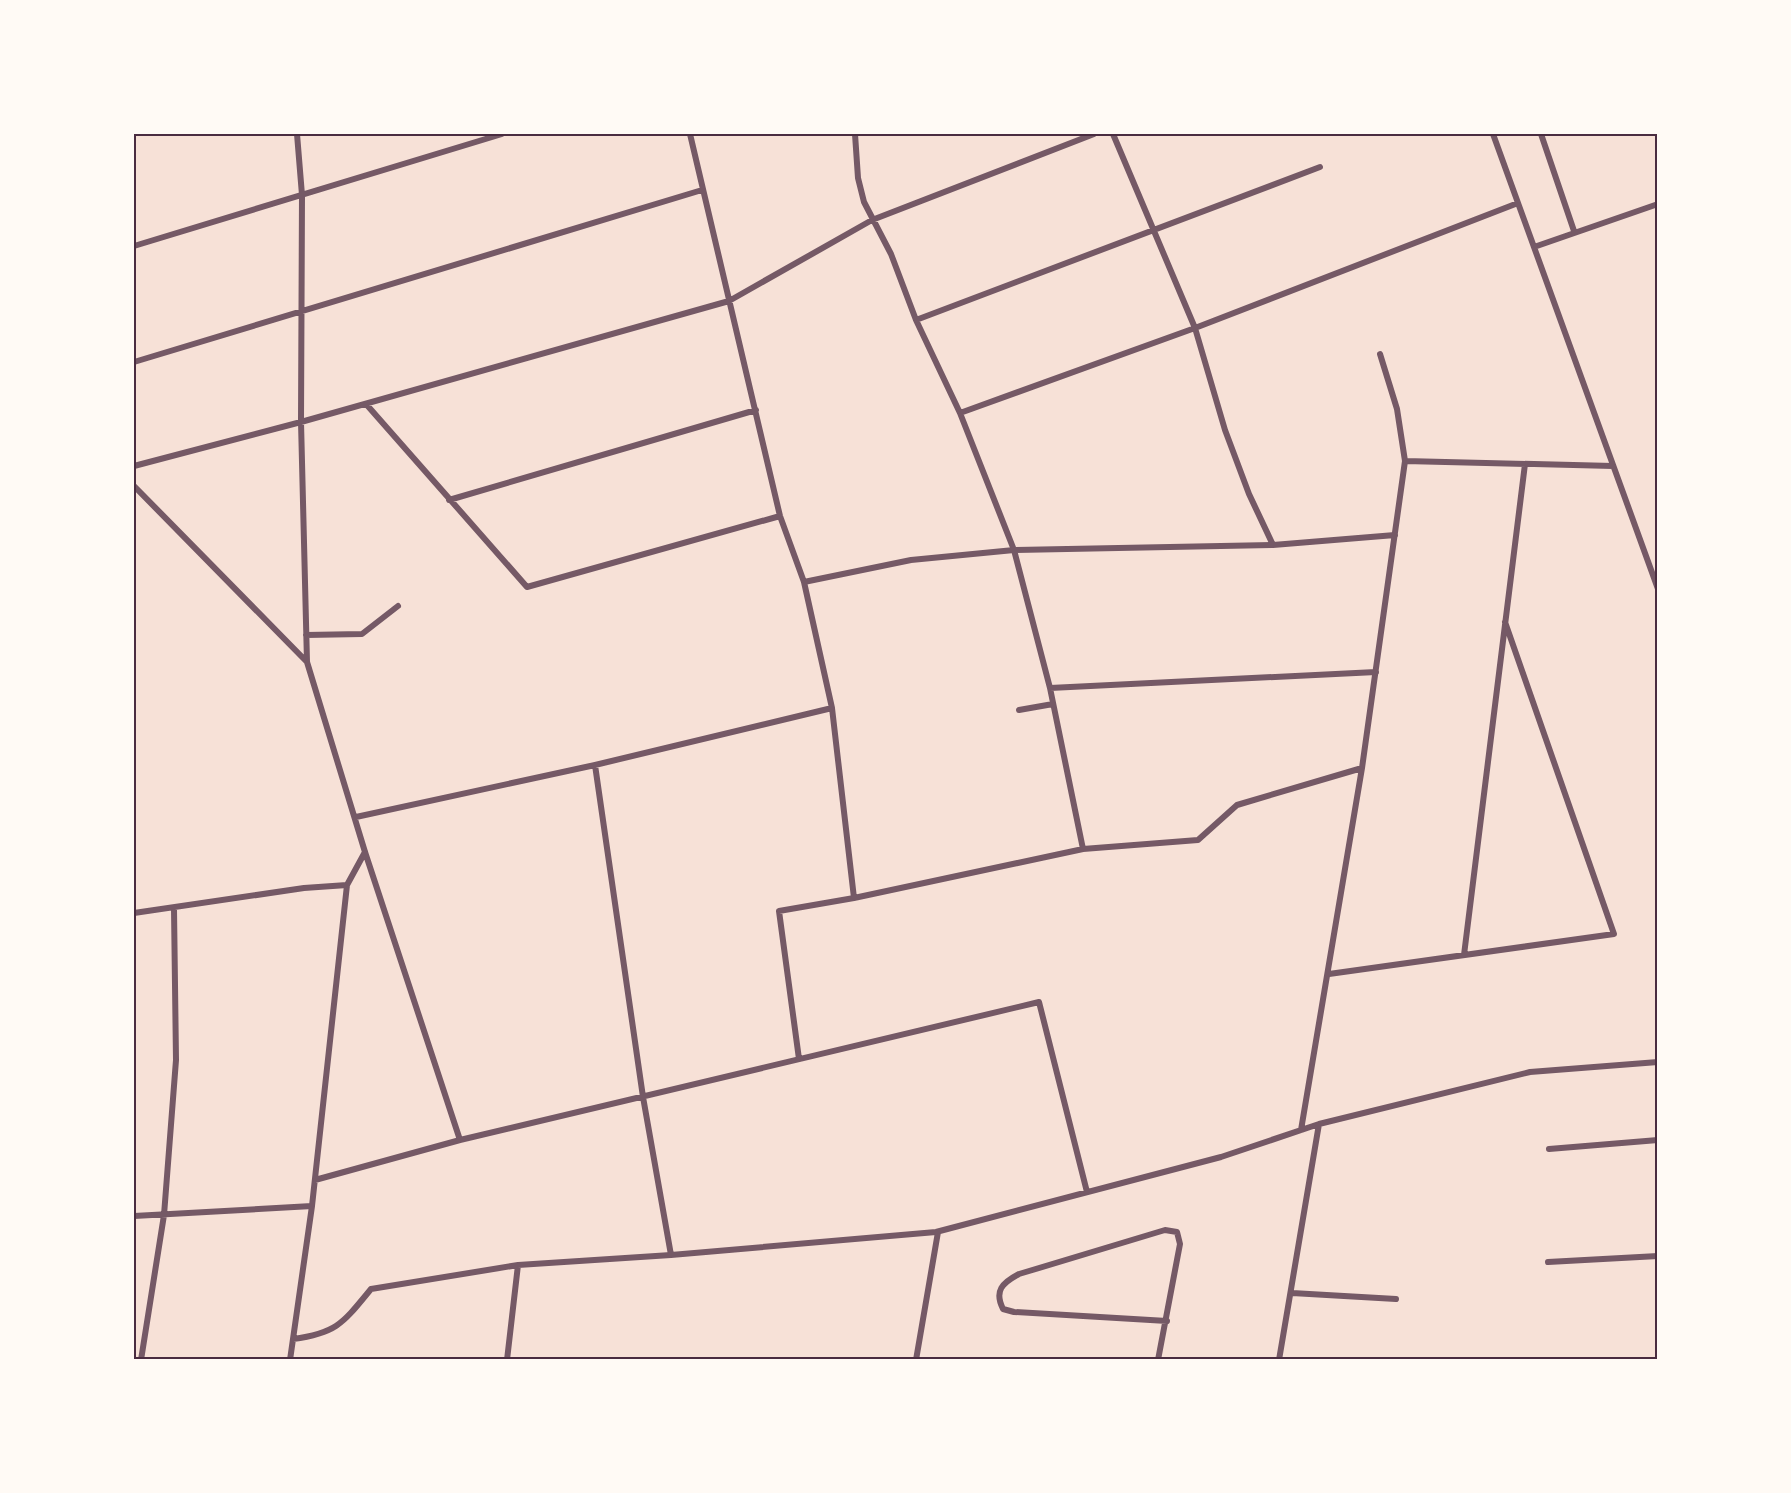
<svg xmlns="http://www.w3.org/2000/svg" width="1791" height="1493" viewBox="0 0 1791 1493" font-family="'Space Grotesk',sans-serif">
	<style>
		.lines { fill: none; stroke-linecap: round; stroke-linejoin: round }
		.minor { stroke: #755966; stroke-width: 6 }
		.neatline { fill: none; stroke: #4a2c40; stroke-width: 2 }
	</style>
	<rect width="100%" height="100%" fill="#f7e1d7"/>
	<g class="lines">
		<path class="minor" d="M 297,134 L 302,195 L 301,422 L 307,662 L 365,852 L 460,1140
			M 690,134 L 780,516 L 804,582 L 832,708 L 854,898
			M 855,134 L 858,178 L 864,202 L 891,254 L 916,320 L 960,413 L 1014,550 L 1050,688 L 1083,849
			M 1113,134 L 1195,328 L 1225,430 L 1249,494 L 1273,545
			M 1493,134 L 1658,589
			M 1541,134 L 1574,231
			M 134,246 L 502,134
			M 1534,247 L 1658,204
			M 916,320 L 1320,167
			M 134,362 L 702,190
			M 366,404 L 527,587 L 780,516
			M 960,413 L 1195,328 L 1518,203
			M 1405,461 L 1613,466
			M 134,466 L 301,422 L 729,301 L 872,220 L 1094,134
			M 134,486 L 307,662
			M 449,500 L 756,410
			M 804,582 L 911,560 L 1014,550 L 1273,545 L 1395,535
			M 306,635 L 362,634 L 398,606
			M 1050,688 L 1376,672
			M 1019,710 L 1053,704
			M 595,765 L 643,1097 L 671,1255
			M 356,817 L 595,765 L 832,708
			M 134,913 L 304,888 L 347,885
			M 1464,955 L 1525,464
			M 1329,974 L 1614,934 L 1505,622
			M 799,1059 L 779,911 L 854,898 L 1083,849 L 1198,840 L 1237,805 L 1362,768
			M 1301,1130 L 1362,768 L 1405,461 L 1397,409 L 1380,354
			M 1549,1149 L 1658,1140
			M 315,1180 L 460,1140 L 1039,1002 L 1087,1192
			M 134,1216 L 312,1206
			M 1548,1262 L 1658,1256
			M 1292,1293 L 1396,1299
			M 293,1339 C 337,1333 343,1323 371,1289 L 518,1265 L 671,1255 L 936,1232 L 1221,1157 L 1319,1124 L 1530,1072 L 1658,1062
			M 141,1360 L 164,1215 L 176,1060 L 174,909
			M 290,1360 L 312,1206 L 347,885 L 365,852
			M 507,1360 L 518,1265
			M 916,1360 L 938,1232
			M 1158,1360 L 1180,1244 L 1177,1232 L 1165,1230 L 1019,1274 C 1002,1283 994,1291 1003,1309 L 1014,1312 L 1167,1321
			M 1279,1360 L 1319,1124"/>
	</g>
	<rect width="1791" height="1493" fill="none" stroke="#fffaf5" stroke-width="270"/>
	<rect x="135" y="135" width="1521" height="1223" class="neatline"/>
</svg>
